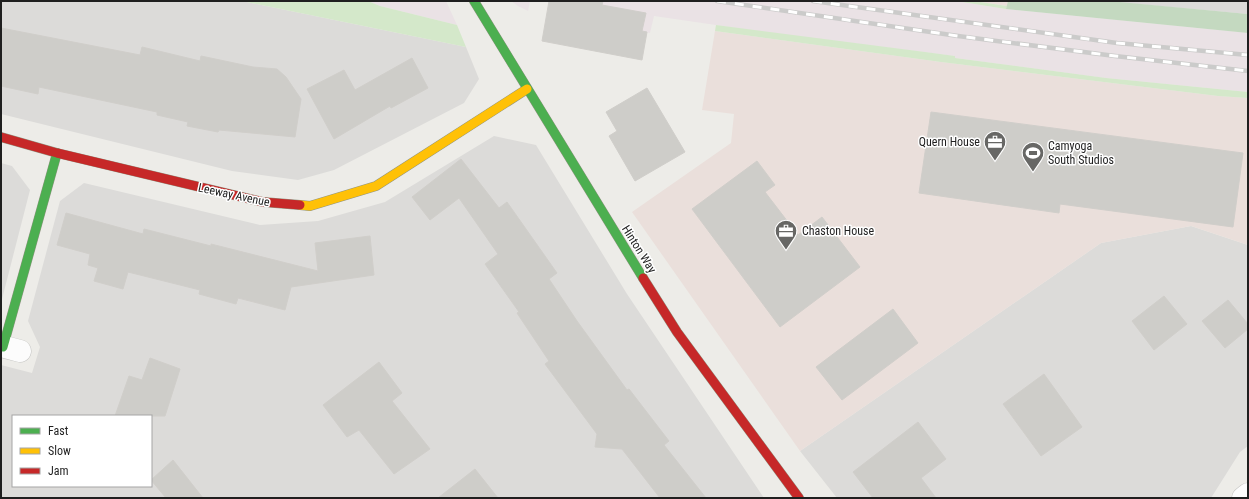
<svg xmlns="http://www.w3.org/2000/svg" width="1249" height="499" viewBox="0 0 1249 499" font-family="'Roboto Condensed',sans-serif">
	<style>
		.residential { fill: #dcdbd9; fill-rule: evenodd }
		.commercial { fill: #eadfdb }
		.industrial { fill: #eae2e5 }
		.grass { fill: #d4e8ca }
		.forest { fill: #c4d9c0 }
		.building { fill: #cecdc9; stroke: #d0ceca }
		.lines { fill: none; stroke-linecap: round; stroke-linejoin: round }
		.street-casing { stroke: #c4c4c2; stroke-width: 23 }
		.fast-casing { stroke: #919582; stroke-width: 10 }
		.slow-casing { stroke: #919582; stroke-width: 10 }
		.jam-casing { stroke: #919582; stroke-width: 10 }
		.street { stroke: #fcfcfc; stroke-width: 22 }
		.fast { stroke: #4caf50; stroke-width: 9 }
		.slow { stroke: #ffc107; stroke-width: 9 }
		.jam { stroke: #c62828; stroke-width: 9 }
		.rail-casing { stroke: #cbcbca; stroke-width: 4.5 }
		.rail { stroke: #fff; stroke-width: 3; stroke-dasharray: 9; stroke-linecap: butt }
		.labels { text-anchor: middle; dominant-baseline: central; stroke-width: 3; stroke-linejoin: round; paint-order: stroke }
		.poi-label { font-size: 12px; fill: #1f1f1f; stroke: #fff; text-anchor: start }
		.street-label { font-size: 12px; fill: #1f1f1f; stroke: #fff }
	</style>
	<rect width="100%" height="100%" fill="#edece8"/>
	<path class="residential" d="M 1,1 L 242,1 L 466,47 L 479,79 L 464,103 L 334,170 L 298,180 L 232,171 L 1,114 Z
		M 1109,1 L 1248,1 L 1248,14 L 1114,2 Z
		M 494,136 L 536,145 L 627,294 L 764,498 L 1,498 L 1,365 L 32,373 L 40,347 L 28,321 L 60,201 L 84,183 L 260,225 L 318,221 L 385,202 ZM 13,416 L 151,416 L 151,486 L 13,486 Z
		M 1,163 L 12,166 L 30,190 L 1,303 Z
		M 1191,226 L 1248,245 L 1248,446 L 1240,452 L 1211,498 L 837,498 L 800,451 L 1101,243 Z"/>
	<path class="commercial" d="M 974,1 L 1008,1 L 1007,6 Z
		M 715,31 L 941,62 L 1218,96 L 1248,98 L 1248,245 L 1191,226 L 1101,243 L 800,451 L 632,212 L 731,143 L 734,114 L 702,110 Z"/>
	<path class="industrial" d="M 368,1 L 446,1 L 457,25 L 380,6 Z
		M 511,1 L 530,1 L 528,11 L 518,6 Z
		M 596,1 L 956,1 L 1006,9 L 1248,33 L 1248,92 L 1106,78 L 955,58 L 955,56 L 770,33 L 654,16 L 650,33 L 607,24 Z"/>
	<path class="grass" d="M 242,1 L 368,1 L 380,6 L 457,25 L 466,47 Z
		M 956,1 L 974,1 L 1007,6 L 1006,9 Z
		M 716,25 L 925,52 L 955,56 L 955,58 L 1106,78 L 1248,92 L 1248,98 L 1218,96 L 941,62 L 715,31 Z"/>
	<path class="forest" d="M 1008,1 L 1109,1 L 1248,14 L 1248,33 L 1006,9 Z"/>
	<path class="building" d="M 549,1 L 603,1 L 602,5 L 646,13 L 642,31 L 647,32 L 642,60 L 542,41 Z
		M 1,28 L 140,55 L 142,47 L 200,61 L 201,56 L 253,67 L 277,69 L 286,77 L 301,99 L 295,137 L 219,130 L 218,132 L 187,126 L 188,122 L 157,115 L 157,112 L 39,87 L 38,94 L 1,86 Z
		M 412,58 L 428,88 L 391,108 L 390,106 L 334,139 L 307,89 L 344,70 L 355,90 Z
		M 647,88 L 685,152 L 635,181 L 609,136 L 617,131 L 606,112 Z
		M 931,112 L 1243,153 L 1233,227 L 1060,204 L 1059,213 L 919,193 Z
		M 461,159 L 499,208 L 507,202 L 557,273 L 549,279 L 577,321 L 627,390 L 629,389 L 669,441 L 664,445 L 706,498 L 660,498 L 622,449 L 595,447 L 597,434 L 545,364 L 549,361 L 517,313 L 519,312 L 485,264 L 498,254 L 459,198 L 430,220 L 412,197 Z
		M 757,161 L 775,185 L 765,192 L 798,235 L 822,217 L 860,267 L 780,327 L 692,209 Z
		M 66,213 L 143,234 L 144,229 L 211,246 L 211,244 L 318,271 L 315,243 L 370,236 L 374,275 L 291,287 L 285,310 L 238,298 L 236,304 L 199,294 L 200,290 L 128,272 L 123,289 L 94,281 L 98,268 L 88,265 L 90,254 L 57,245 Z
		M 1164,296 L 1187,324 L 1154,350 L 1132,321 Z
		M 1228,300 L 1248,324 L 1248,329 L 1225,348 L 1202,321 Z
		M 893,309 L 918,343 L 842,400 L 816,367 Z
		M 150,358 L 180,369 L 165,416 L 115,416 L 129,376 L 142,380 Z
		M 379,362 L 402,393 L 392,401 L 430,449 L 394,474 L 359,430 L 347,437 L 323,405 Z
		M 1044,374 L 1082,427 L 1041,456 L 1003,404 Z
		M 918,422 L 946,459 L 921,478 L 936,498 L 873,498 L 853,472 Z
		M 173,460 L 203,498 L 166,498 L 151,480 Z
		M 475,469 L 498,498 L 438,498 Z"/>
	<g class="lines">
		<g class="street-casing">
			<path id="street" d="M 1,346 L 20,351
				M 1243,498 L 1248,494"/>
		</g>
		<g class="fast-casing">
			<path id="fast" d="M 474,1 L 643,278
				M 3,347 L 57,153"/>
		</g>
		<g class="slow-casing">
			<path id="slow" d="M 300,205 L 310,206 L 376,186 L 527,89"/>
		</g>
		<g class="jam-casing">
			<path id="jam" d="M 1,137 L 57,153 L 263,202 L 300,205
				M 643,278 L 677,332 L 799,498"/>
		</g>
		<use href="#street" class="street"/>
		<use href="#fast" class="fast"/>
		<use href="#slow" class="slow"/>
		<use href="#jam" class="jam"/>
		<g class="rail-casing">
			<path id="rail" d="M 717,1 L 958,36 L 1115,56 L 1248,71
				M 813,1 L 1117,43 L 1248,55"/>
		</g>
		<use href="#rail" class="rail"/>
	</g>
	<defs>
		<g id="office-pin" transform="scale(1.15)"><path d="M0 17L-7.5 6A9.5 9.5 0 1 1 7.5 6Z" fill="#676765" stroke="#fff"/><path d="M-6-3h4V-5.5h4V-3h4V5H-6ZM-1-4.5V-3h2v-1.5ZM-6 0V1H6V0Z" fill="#fff"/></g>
		<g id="stadium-pin" transform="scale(1.15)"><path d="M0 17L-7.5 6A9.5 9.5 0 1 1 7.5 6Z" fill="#676765" stroke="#fff"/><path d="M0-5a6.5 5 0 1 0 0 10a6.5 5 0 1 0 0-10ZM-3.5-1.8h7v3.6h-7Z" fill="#fff"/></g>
	</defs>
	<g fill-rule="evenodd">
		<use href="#office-pin" x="995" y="142"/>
		<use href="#stadium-pin" x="1033" y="153"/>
		<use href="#office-pin" x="786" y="231"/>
	</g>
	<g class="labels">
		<g class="poi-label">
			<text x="980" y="142" text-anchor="end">Quern House</text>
			<text x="1048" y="146">Camyoga<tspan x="1048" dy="14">South Studios</tspan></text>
			<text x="802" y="231">Chaston House</text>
		</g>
		<g class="street-label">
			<text transform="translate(234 195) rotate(12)">Leeway Avenue</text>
			<text transform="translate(639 249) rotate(58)">Hinton Way</text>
		</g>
	</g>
	<rect width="1249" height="499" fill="none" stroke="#1f1f1f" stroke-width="4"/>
	<rect x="12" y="415" width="140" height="72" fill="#ffffff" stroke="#a5a5a5"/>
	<rect x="20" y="428" width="20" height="6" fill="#4caf50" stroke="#a5a5a5"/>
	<text x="48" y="435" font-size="12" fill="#1f1f1f">Fast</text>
	<rect x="20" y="448" width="20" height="6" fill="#ffc107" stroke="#a5a5a5"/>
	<text x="48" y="455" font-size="12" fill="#1f1f1f">Slow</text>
	<rect x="20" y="468" width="20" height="6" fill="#c62828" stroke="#a5a5a5"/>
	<text x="48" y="475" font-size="12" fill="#1f1f1f">Jam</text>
</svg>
